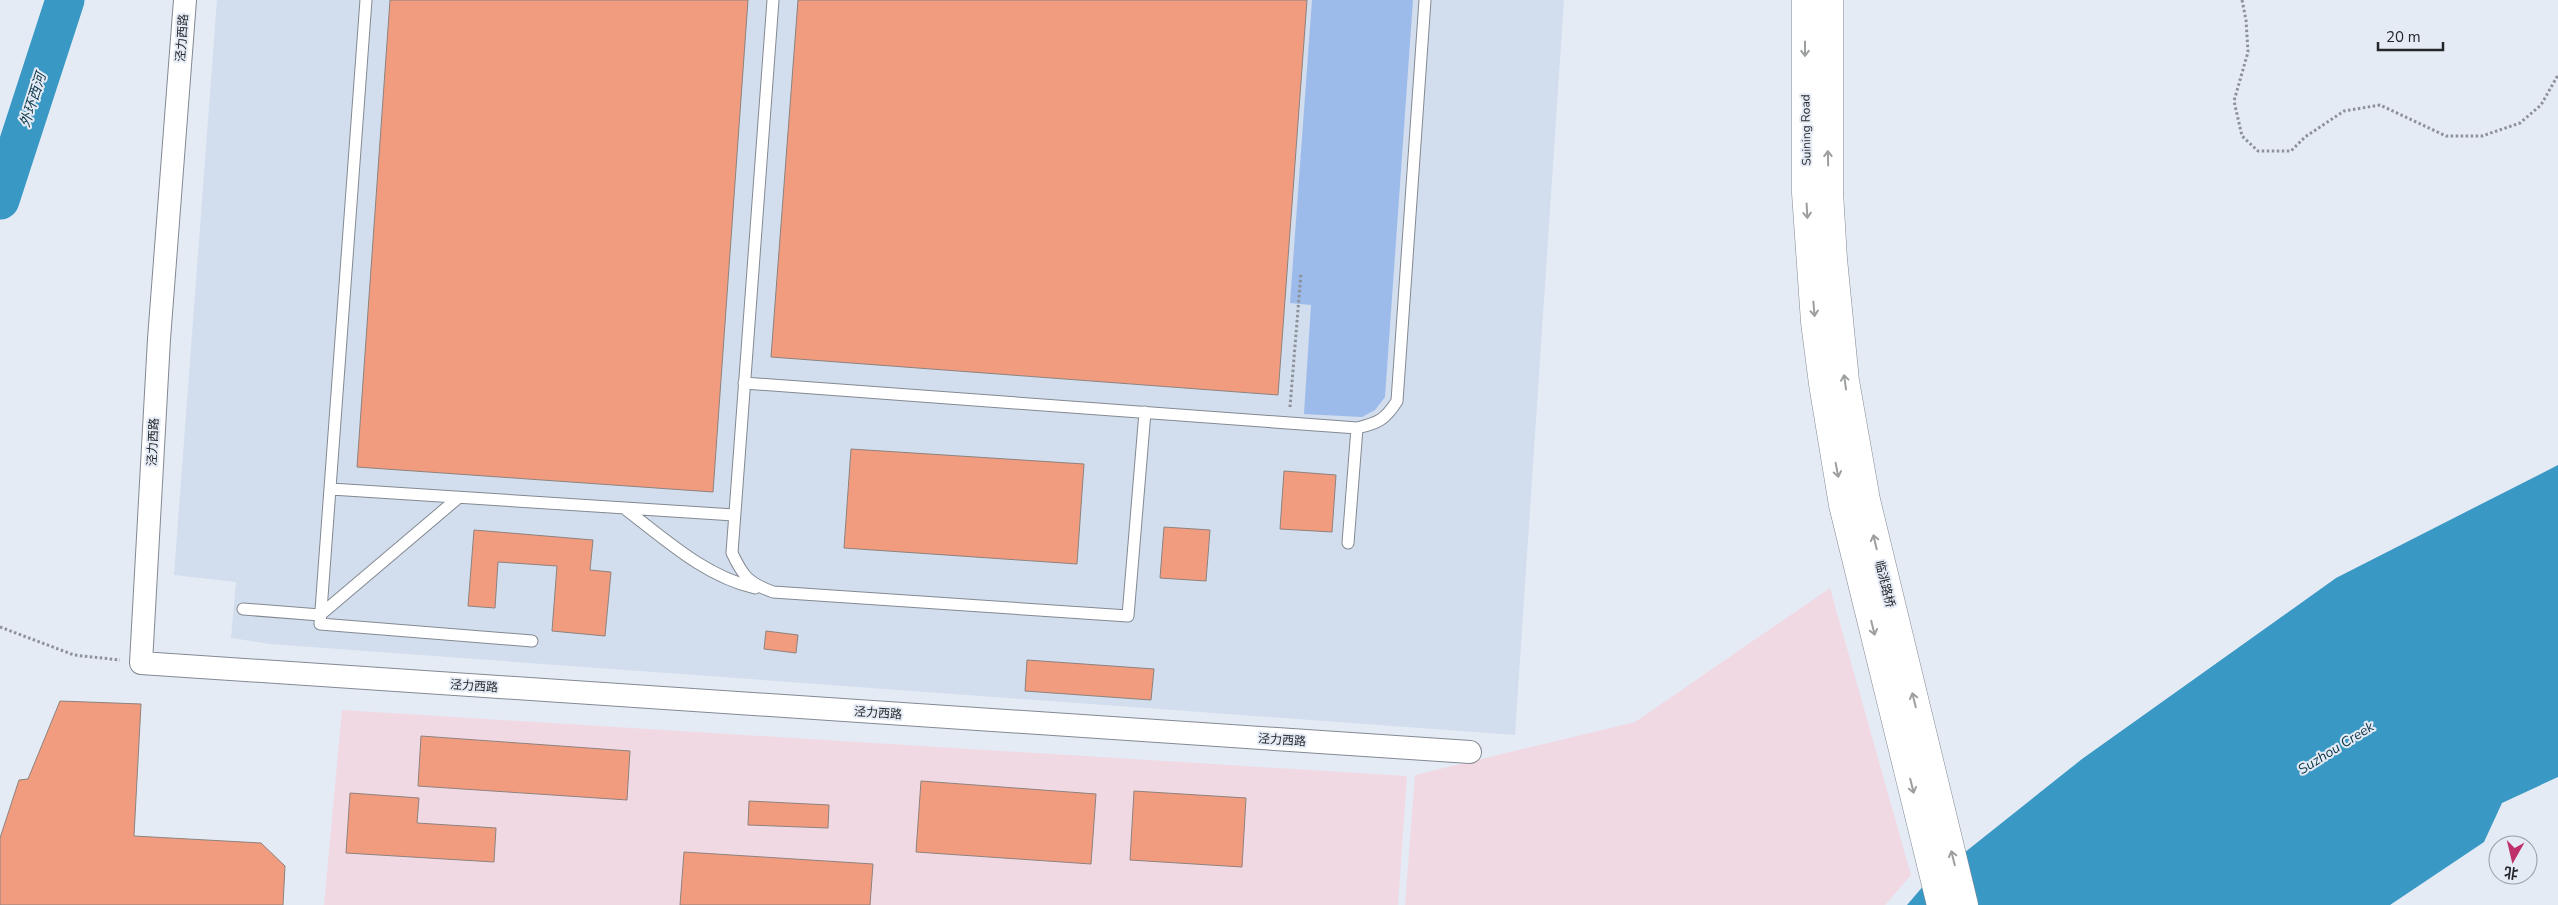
<svg xmlns="http://www.w3.org/2000/svg" width="2558" height="905" viewBox="0 0 2558 905" font-family="'Nunito Sans','Noto Sans SC',sans-serif">
	<style>
		.industrial { fill: #f1d9e4 }
		.built { fill: #d2dded }
		.green { fill: #9cbbea }
		.water { fill: #3a98c5 }
		.lines { fill: none; stroke-linecap: round; stroke-linejoin: round }
		.river { stroke: #3a98c5; stroke-width: 39 }
		.building { fill: #f19c7f; stroke: #8e827e }
		.lane-casing { stroke: #838992; stroke-width: 13 }
		.street-casing { stroke: #838992; stroke-width: 24 }
		.secondary-casing { stroke: #838992; stroke-width: 29 }
		.path { stroke: #8d9299; stroke-width: 3; stroke-dasharray: 2.5 2.5; stroke-linecap: butt }
		.lane { stroke: #fff; stroke-width: 11 }
		.street { stroke: #fff; stroke-width: 22 }
		.secondary { stroke: #fff; stroke-width: 28 }
		.oneway { stroke: #9c9e9f }
		.labels { text-anchor: middle; dominant-baseline: central; stroke-width: 4; stroke-linejoin: round; paint-order: stroke }
		.street-label { font-size: 12px; fill: #24272a; stroke: #e4ebf5 }
		.water-label { font-size: 14px; font-style: italic; fill: #0e374a; stroke: #e4ebf5 }
	</style>
	<rect width="100%" height="100%" fill="#e4ebf5"/>
	<path class="industrial" d="M 1830,588 L 1911,875 L 1885,905 L 1405,905 L 1415,775 L 1635,722 Z
		M 342,710 L 1407,776 L 1398,905 L 324,905 Z"/>
	<path class="built" d="M 217,0 L 1564,0 L 1515,735 L 270,644 L 231,638 L 236,582 L 174,575 Z"/>
	<path class="green" d="M 1312,0 L 1413,0 L 1385,397 L 1375,410 L 1362,417 L 1304,414 L 1311,305 L 1290,303 Z"/>
	<path class="water" d="M 2558,465 L 2558,777 L 2502,803 L 2484,842 L 2390,905 L 1907,905 L 1925,884 L 2082,759 L 2336,578 Z"/>
	<g class="lines">
		<path class="river" d="M 0,200 L 65,0"/>
	</g>
	<path class="building" d="M 390,0 L 748,0 L 713,492 L 357,467 Z
		M 798,0 L 1307,0 L 1278,395 L 771,357 Z
		M 851,449 L 1084,464 L 1077,564 L 844,548 Z
		M 1284,471 L 1336,475 L 1332,532 L 1280,529 Z
		M 1164,527 L 1210,530 L 1206,581 L 1160,578 Z
		M 474,530 L 593,540 L 590,570 L 611,572 L 605,636 L 552,631 L 557,566 L 498,562 L 495,608 L 468,606 Z
		M 766,631 L 798,635 L 796,653 L 764,649 Z
		M 1027,660 L 1154,669 L 1151,700 L 1025,691 Z
		M 60,701 L 141,704 L 134,836 L 261,843 L 285,866 L 283,905 L 0,905 L 0,838 L 19,780 L 28,779 Z
		M 421,736 L 630,751 L 627,800 L 418,786 Z
		M 921,781 L 1096,794 L 1091,864 L 916,852 Z
		M 1134,791 L 1246,798 L 1242,867 L 1130,860 Z
		M 350,793 L 419,798 L 417,823 L 496,828 L 494,862 L 346,853 Z
		M 749,801 L 829,805 L 828,828 L 748,825 Z
		M 684,852 L 873,864 L 870,905 L 680,905 Z"/>
	<g class="lines">
		<g class="lane-casing">
			<path id="lane" d="M 366,0 L 320,624 L 532,641
				M 773,0 L 732,553 C 743,576 748,583 773,592 L 1128,616 L 1145,412
				M 744,383 L 1357,428 C 1378,423 1385,420 1397,401 L 1425,0
				M 331,489 L 734,515
				M 624,508 C 665,539 704,576 755,588
				M 1348,543 L 1357,428
				M 243,609 L 320,615 L 458,498"/>
		</g>
		<g class="street-casing">
			<path id="street" d="M 185,0 L 159,339 L 141,663 L 1470,752"/>
		</g>
		<g class="secondary-casing">
			<path id="secondary" d="M 1806,0 L 1806,193 L 1815,322 L 1823,384 L 1843,505 L 1941,905
				M 1829,0 L 1829,192 L 1833,259 L 1845,381 L 1866,500 L 1964,905"/>
		</g>
		<path class="path" d="M 2242,0 L 2246,20 L 2248,52 L 2234,101 L 2242,136 L 2258,151 L 2291,151 L 2305,137 L 2344,111 L 2380,105 L 2446,136 L 2482,136 L 2520,123 L 2541,105 L 2558,75
			M 1290,407 L 1301,273
			M 0,627 L 74,655 L 120,660"/>
		<use href="#lane" class="lane"/>
		<use href="#street" class="street"/>
		<use href="#secondary" class="secondary"/>
	</g>
	<defs><path id="oneway-shaft" d="M-6 0H5M1.5-3L5.5 0L1.5 3" fill="none" stroke-width="1.6" stroke-linecap="round" stroke-linejoin="round" transform="scale(1.25)"/></defs>
	<g class="oneway">
		<use href="#oneway-shaft" transform="translate(1805 49) rotate(90)"/>
		<use href="#oneway-shaft" transform="translate(1828 158) rotate(-91)"/>
		<use href="#oneway-shaft" transform="translate(1807 211) rotate(87)"/>
		<use href="#oneway-shaft" transform="translate(1814 309) rotate(85)"/>
		<use href="#oneway-shaft" transform="translate(1845 382) rotate(-98)"/>
		<use href="#oneway-shaft" transform="translate(1837 470) rotate(79)"/>
		<use href="#oneway-shaft" transform="translate(1875 542) rotate(-103)"/>
		<use href="#oneway-shaft" transform="translate(1873 628) rotate(76)"/>
		<use href="#oneway-shaft" transform="translate(1914 700) rotate(-104)"/>
		<use href="#oneway-shaft" transform="translate(1912 786) rotate(76)"/>
		<use href="#oneway-shaft" transform="translate(1953 858) rotate(-104)"/>
	</g>
	<g class="labels">
		<g class="street-label">
			<text transform="translate(182 38) rotate(-86)">泾力西路</text>
			<text transform="translate(1806 130) rotate(-91)">Suining Road</text>
			<text transform="translate(153 442) rotate(-87)">泾力西路</text>
			<text transform="translate(1885 584) rotate(76)">临洮路桥</text>
			<text transform="translate(474 686) rotate(4)">泾力西路</text>
			<text transform="translate(878 713) rotate(4)">泾力西路</text>
			<text transform="translate(1282 740) rotate(4)">泾力西路</text>
		</g>
		<g class="water-label">
			<text transform="translate(33 100) rotate(-72)">外环西河</text>
			<text transform="translate(2336 748) rotate(-32)">Suzhou Creek</text>
		</g>
	</g>
	<g transform="translate(2513 860) rotate(188)"><circle r="24" fill="#e4ebf5" stroke="#979da4"/>
	<path d="M0-4L9 19L0 12L-9 19Z" fill="#bd3168"/>
	<text y="-8" font-size="14" font-weight="bold" text-anchor="middle" fill="#24272a">北</text>
	</g>
	<path d="M2378 42v8h65v-8" fill="none" stroke="#24272a" stroke-width="2.5"/>
	<text x="2386" y="42" font-size="15" fill="#24272a" stroke="#e4ebf5" stroke-width="4" paint-order="stroke">20 m</text>
</svg>
